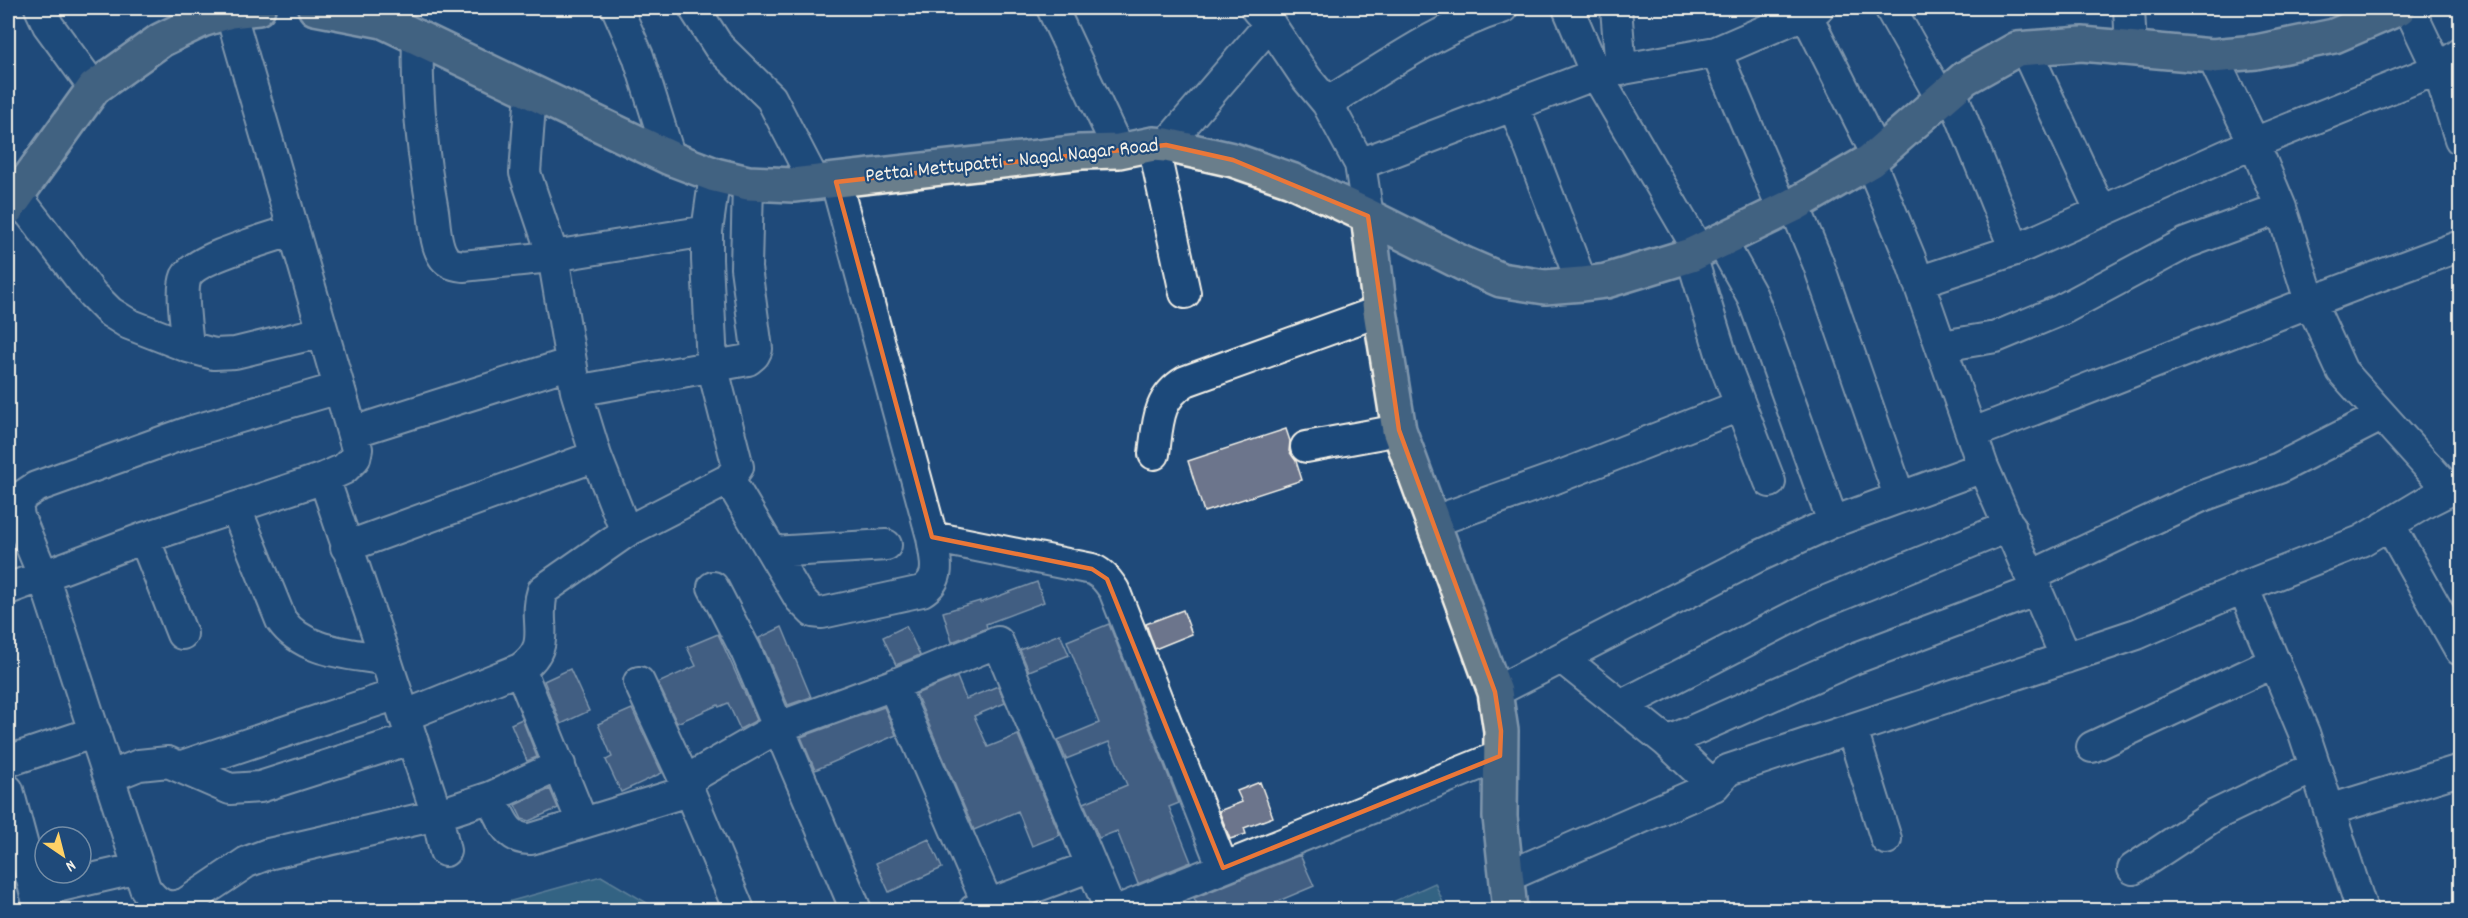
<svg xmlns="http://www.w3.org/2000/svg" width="2468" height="918" viewBox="0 0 2468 918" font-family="Dekko,sans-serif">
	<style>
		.green { fill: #4e828f; stroke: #a1babc; stroke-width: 1.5 }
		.building { fill: #6c758c; stroke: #f4f1e8; stroke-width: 1.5 }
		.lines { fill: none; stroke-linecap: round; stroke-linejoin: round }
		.minor-casing { stroke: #f4f1e8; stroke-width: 34 }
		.major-casing { stroke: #f4f1e8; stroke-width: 38 }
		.minor { stroke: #1f4a7a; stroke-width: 30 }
		.major { stroke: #6b7e8b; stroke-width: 33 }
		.marked { fill: none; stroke: #ea7738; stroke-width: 4.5; stroke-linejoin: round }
		.labels { text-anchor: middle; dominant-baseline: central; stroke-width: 4.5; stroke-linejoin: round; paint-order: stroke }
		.street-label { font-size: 21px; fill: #f4f1e8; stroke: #1f4a7a }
	</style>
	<rect width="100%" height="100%" fill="#1f4a7a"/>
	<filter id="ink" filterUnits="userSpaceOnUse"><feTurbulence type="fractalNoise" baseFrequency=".0167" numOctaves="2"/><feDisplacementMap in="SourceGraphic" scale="12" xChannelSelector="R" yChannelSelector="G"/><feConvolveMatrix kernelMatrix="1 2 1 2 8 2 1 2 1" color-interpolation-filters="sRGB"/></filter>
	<g filter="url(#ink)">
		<path class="green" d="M 601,876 L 659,910 L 479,910 Z
			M 1435,883 L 1446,910 L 1375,910 Z"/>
		<path class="building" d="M 1286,429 L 1290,441 L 1289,451 L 1296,461 L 1302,480 L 1204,512 L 1188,461 Z
			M 1037,582 L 1044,602 L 986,624 L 987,628 L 952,642 L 943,612 L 980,601 L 980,603 Z
			M 1183,610 L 1192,634 L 1155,649 L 1146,624 Z
			M 1109,624 L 1179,803 L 1169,807 L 1191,862 L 1138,884 L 1117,831 L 1099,838 L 1084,803 L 1127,785 L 1109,742 L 1066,759 L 1058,740 L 1099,723 L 1067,641 Z
			M 906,626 L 920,655 L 896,665 L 883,637 Z
			M 782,627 L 811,697 L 788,705 L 759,638 Z
			M 718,634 L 757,720 L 740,729 L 728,703 L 719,707 L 718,705 L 677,723 L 658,683 L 696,666 L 687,647 Z
			M 1060,634 L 1069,655 L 1029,671 L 1020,650 Z
			M 570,669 L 589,711 L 561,724 L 544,681 Z
			M 957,677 L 966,699 L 998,686 L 1005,703 L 974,716 L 988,747 L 1018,735 L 1060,835 L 1032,846 L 1018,811 L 974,830 L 916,694 Z
			M 884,707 L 896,735 L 815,770 L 801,737 Z
			M 632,709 L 662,773 L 621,792 L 606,760 L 612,757 L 598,724 Z
			M 522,719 L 537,757 L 527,761 L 511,724 Z
			M 1260,782 L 1273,817 L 1244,828 L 1246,834 L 1230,839 L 1219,811 L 1242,802 L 1237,791 Z
			M 550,789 L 558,808 L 529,821 L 522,819 L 515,805 Z
			M 929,839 L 942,868 L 889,892 L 876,863 Z
			M 1300,855 L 1314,886 L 1257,910 L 1200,910 L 1194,898 Z"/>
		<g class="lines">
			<g class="minor-casing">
				<path id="minor" d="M 40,8 L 48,25 L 94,88
					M 617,8 L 638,56 L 670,158
					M 694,8 L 719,47 L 771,98 L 815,183
					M 1052,8 L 1119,151
					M 1265,8 L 1270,24 L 1307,79 L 1327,103 L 1360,164 L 1368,216
					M 1568,8 L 1596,74 L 1699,251
					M 1616,8 L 1621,70
					M 1890,8 L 1942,100
					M 2129,8 L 2131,49
					M 2409,8 L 2438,69 L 2460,139
					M 1806,14 L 1877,155
					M 418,36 C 416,96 422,152 433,211 C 435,224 435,244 443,256 C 447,263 455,265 463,266 L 541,258 L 707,231
					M 2025,48 L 2101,212
					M 1716,52 L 1783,210
					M 2212,56 L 2254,143 L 2281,208 L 2310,301 L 2342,371 L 2449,490
					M 1951,91 L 2015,250
					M 531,92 L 525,173 L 553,256 L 576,391 L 596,456 L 626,532
					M 1327,103 C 1383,69 1440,27 1502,8
					M 1514,106 L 1582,284
					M 1153,144 L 1185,293
					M 1166,145 L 1270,24 L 1257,10
					M 1870,161 L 1910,258 L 1983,467 L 2066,658
					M 1360,164 L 1596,74 L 1716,52 L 1818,8
					M 836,182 L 932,537 L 1092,569 C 1103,574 1107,580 1114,590 L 1223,868
					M 16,195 L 92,294 L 110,312 L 129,324 L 188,347 L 214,354 L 235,353 L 322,332
					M 1794,205 L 1818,263 L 1899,496
					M 1720,239 L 1752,296 L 1833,522
					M 1691,255 L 1723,360 L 1770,482
					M 1918,282 L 2015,250 L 2254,143 L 2438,69 L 2460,54
					M 1942,346 L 1996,337 L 2061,310 L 2186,243 L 2281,208
					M 188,347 C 187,330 180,292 186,277 C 195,258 271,238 293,230
					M 339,388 L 189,432 L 36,487 L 24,495 L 17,505 L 19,517 L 43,575 L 145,888 C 156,904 168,911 186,903 L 247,862 L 268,854 L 437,815 L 491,797 L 560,765
					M 576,391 L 748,360 L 754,355 L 757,349 L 746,268 L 748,183
					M 353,432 L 571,363
					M 1973,433 C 2136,371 2297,305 2460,246
					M 1306,447 L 1399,430
					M 1154,454 C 1158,423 1157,398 1186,381 L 1380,311
					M 324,478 L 386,660 L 437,815 L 445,851
					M 729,479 L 800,599 L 813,612 L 822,613 L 922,591 C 943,578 935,559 932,537
					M 236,509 L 281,620 C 304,653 350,653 386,660
					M 1432,522 L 1553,479 L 1739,406
					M 2389,524 L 2460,650
					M 144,538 L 182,634
					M 346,547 L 596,456
					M 773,552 L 886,545
					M 2031,576 L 2200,497 L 2279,468 L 2381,416
					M 713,587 L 746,651 L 856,910
					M 2243,587 L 2304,733 L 2362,910
					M 8,589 L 144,538 L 324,478 L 344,469 L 355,458 L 357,449 L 230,11
					M 1562,658 L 1667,742 L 1714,786
					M 520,669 L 582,822
					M 639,682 L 685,781 L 739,910
					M 893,685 L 988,905
					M 1495,692 L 1757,557 L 1833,522 L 1983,467
					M 1622,705 L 1814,606 L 2010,526
					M 404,716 L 520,669 C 555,645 532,623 543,590 L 626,532 L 729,479 L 738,467 L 712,365 L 707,260 L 707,231 L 715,175
					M 1852,730 L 1886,839
					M 1667,742 L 1856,658 L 2037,590
					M 2092,747 L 2275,662
					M 8,761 L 95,732
					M 182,766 L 397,694
					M 109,777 L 139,765 L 168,762 L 230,789 L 260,787 L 410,739
					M 685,781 L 779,727 L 893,685 L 998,642 L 1110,910
					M 8,790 L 40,910
					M 491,797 C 500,816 506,840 531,839 L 688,791
					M 2329,810 L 2460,770
					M 2133,869 L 2215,815 L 2315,767
					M 1506,877 L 1714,786 L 1728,770 L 2137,634 L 2254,583 L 2361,541 L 2428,501 L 2460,485
					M 35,892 L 139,868
					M 974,910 L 1091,866
					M 1119,910 L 1500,756"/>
			</g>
			<g class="major-casing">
				<path id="major" d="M 315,8 L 383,21 L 670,158 L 715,175 L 748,183 L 793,185 L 1081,152 L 1119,151 L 1153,144 L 1166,145 L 1233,160 L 1291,180 L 1368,216 L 1464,264 L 1501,280 L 1545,287 L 1582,284 L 1606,281 L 1691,255 L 1794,205 L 1870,161 L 1965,78 L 2017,49 L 2082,44 L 2212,56 L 2256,52 L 2334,36 L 2399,8
					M 8,208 L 94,88 L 161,40 L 202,20 L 230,11 L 258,8
					M 1368,216 L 1380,311 L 1399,430 L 1495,692 L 1501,731 L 1500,817 L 1510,910"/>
			</g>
			<use href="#minor" class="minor"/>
			<use href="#major" class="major"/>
		</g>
	</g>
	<path d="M0 0H2468V918H0ZM 1166,145 L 1233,160 L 1368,216 L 1399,430 L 1495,692 L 1501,731 L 1500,756 L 1223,868 L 1107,579 L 1092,569 L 932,537 L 836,182 Z" fill="#1f4a7a" fill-opacity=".55" fill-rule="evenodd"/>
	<path class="marked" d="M 1166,145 L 1233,160 L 1368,216 L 1399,430 L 1495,692 L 1501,731 L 1500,756 L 1223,868 L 1107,579 L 1092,569 L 932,537 L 836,182 Z"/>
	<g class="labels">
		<g class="street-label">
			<text transform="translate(1012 162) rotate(-6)">Pettai Mettupatti - Nagal Nagar Road</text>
		</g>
	</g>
	<rect width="2468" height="918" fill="none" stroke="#1f4a7a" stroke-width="30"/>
	<rect x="15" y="15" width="2438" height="888" fill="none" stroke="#f4f1e8" stroke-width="2" filter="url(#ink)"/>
	<g transform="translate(63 855) rotate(145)"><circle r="28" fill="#1f4a7a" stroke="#748da6" stroke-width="1.5"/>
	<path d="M0-4.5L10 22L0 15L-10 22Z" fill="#ffd166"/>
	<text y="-9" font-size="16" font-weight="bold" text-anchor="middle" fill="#f4f1e8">N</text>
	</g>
</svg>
